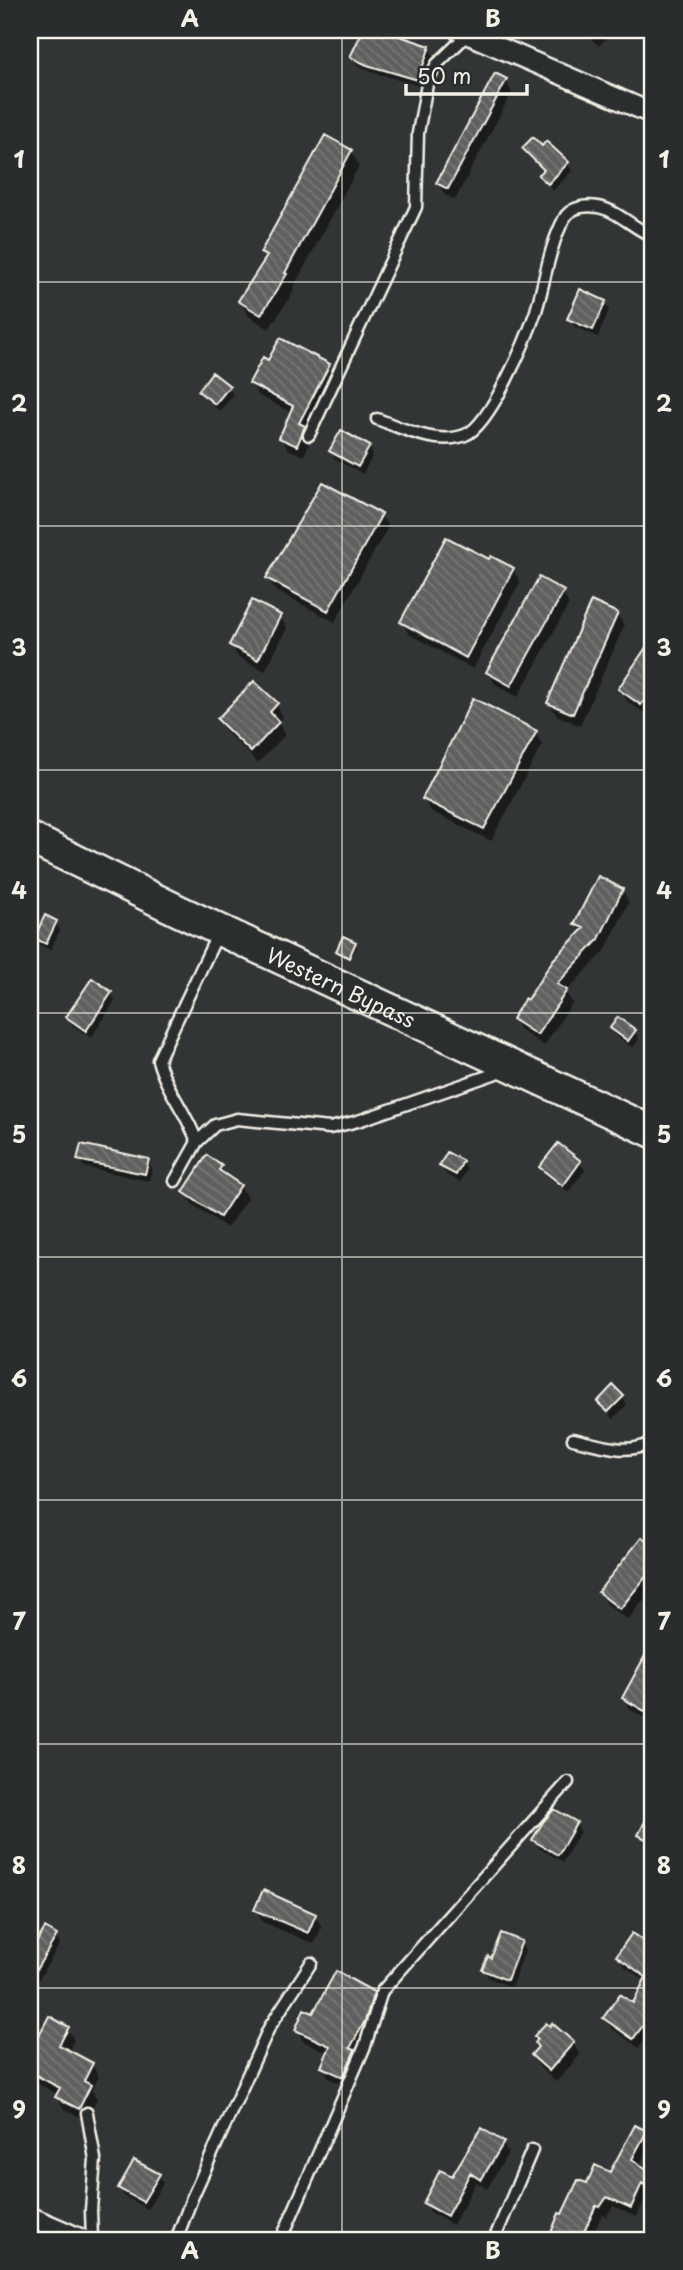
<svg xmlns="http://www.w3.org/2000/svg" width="683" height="2270" viewBox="0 0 683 2270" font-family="'Playpen Sans',sans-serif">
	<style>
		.shadow { fill: #0007 }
		.building { fill: url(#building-back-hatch); stroke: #f4f1e8; stroke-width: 2 }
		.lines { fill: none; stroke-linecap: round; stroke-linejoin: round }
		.service-casing { stroke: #f4f1e8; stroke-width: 15 }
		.minor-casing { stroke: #f4f1e8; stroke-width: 24 }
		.primary-casing { stroke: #f4f1e8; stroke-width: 35 }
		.service { stroke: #2a2d2e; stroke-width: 10 }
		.minor { stroke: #2a2d2e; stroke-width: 19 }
		.primary { stroke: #2a2d2e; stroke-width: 30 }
		.grid { fill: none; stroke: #f4f1e8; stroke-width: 2; stroke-opacity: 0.55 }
		.labels { text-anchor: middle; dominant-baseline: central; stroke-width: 6; stroke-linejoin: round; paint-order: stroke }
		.street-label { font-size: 21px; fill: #f4f1e8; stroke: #2a2d2e }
		.neatline { fill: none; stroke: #f4f1e8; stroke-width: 2.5 }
		.grid-label { font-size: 23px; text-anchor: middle; font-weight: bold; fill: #f4f1e8 }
	</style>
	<defs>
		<pattern id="building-back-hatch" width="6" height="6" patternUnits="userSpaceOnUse" patternTransform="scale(1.75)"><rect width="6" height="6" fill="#5f605f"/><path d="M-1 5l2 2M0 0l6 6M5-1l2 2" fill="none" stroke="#777776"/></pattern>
	</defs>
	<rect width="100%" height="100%" fill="#323535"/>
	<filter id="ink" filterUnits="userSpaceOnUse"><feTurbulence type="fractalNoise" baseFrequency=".0143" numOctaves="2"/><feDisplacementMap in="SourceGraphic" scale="14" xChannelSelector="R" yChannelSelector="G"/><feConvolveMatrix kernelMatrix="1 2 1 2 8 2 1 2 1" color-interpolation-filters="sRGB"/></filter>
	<g filter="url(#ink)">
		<path class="shadow" d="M 365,30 L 377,30 L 428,47 L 433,55 L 422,87 L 372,72 L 356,64 L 352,56 Z
			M 581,30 L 614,30 L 599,46 Z
			M 505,80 L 512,92 L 455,200 L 445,195 L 438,183 Z
			M 524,149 L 567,163 L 572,171 L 553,191 L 541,176 L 545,172 L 529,157 Z
			M 351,151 L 359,166 L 293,288 L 294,291 L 269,329 L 249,316 L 240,301 L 267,260 L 262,253 Z
			M 605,302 L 609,310 L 598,337 L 574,326 L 569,319 Z
			M 269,362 L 329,365 L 335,377 L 304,456 L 288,449 L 281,438 L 292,413 L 258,395 L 251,383 Z
			M 228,387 L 233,395 L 220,411 L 205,399 L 201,391 Z
			M 369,447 L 373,455 L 363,474 L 335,459 L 331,451 Z
			M 381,515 L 388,527 L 335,622 L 275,590 L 268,578 Z
			M 490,562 L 513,569 L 520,582 L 473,669 L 409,634 L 402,622 Z
			M 562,592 L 569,604 L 518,697 L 495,684 L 488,672 Z
			M 617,614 L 624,626 L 580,726 L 556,715 L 549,703 Z
			M 280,616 L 287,628 L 265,671 L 238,657 L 231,645 Z
			M 653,640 L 653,710 L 649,716 L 627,701 L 620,689 Z
			M 276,704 L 283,717 L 278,722 L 285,735 L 258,763 L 226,732 L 219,720 Z
			M 535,732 L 542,745 L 491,841 L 431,811 L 424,799 Z
			M 622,890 L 629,902 L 605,951 L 566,992 L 572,1003 L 544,1046 L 520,1030 L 514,1019 L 582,933 L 576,924 Z
			M 56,923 L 60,931 L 50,950 L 40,945 L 36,938 Z
			M 355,944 L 357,947 L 350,960 L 338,951 Z
			M 111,993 L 115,1001 L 91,1038 L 72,1025 L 68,1017 Z
			M 612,1028 L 635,1032 L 639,1039 L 633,1048 L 616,1036 Z
			M 558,1146 L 580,1163 L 585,1170 L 568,1192 L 546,1175 L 541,1168 Z
			M 79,1159 L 148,1160 L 152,1168 L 149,1181 L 84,1167 Z
			M 462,1162 L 467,1170 L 460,1182 L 446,1174 L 441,1166 Z
			M 221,1167 L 226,1176 L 240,1186 L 247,1198 L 227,1228 L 192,1204 L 185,1192 Z
			M 622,1397 L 627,1405 L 613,1419 L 599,1402 Z
			M 642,1539 L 653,1548 L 653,1588 L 628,1620 L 607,1604 L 600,1592 Z
			M 653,1645 L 653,1719 L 652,1722 L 631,1710 L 624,1698 Z
			M 649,1818 L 653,1820 L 653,1847 L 644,1842 L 640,1835 Z
			M 576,1823 L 580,1831 L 563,1862 L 539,1848 L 534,1840 Z
			M 256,1910 L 315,1915 L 322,1927 L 314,1944 L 263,1922 Z
			M 45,1931 L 55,1937 L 60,1944 L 36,1984 L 30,1980 L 30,1957 Z
			M 633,1936 L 653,1950 L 653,2010 L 649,2018 L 653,2028 L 639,2048 L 611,2028 L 605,2018 L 633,2006 L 646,1981 L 624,1966 L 618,1956 Z
			M 521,1943 L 525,1951 L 511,1987 L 489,1978 L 484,1970 L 492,1960 Z
			M 373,1994 L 379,2005 L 350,2088 L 329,2078 L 323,2067 L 329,2053 L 303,2041 L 297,2030 L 314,2015 Z
			M 50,2019 L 67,2028 L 74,2040 L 68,2052 L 92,2064 L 99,2077 L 92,2090 L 97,2099 L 86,2120 L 64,2109 L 57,2097 L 58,2095 L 30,2079 L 30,2056 Z
			M 536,2036 L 573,2043 L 580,2055 L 556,2082 L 540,2068 L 533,2056 L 539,2048 Z
			M 645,2132 L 651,2143 L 639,2166 L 653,2177 L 653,2196 L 648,2191 L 637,2217 L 613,2206 L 606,2217 L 602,2215 L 590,2240 L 549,2240 L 552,2232 L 588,2185 L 611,2174 Z
			M 502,2143 L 508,2153 L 487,2189 L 476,2182 L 453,2225 L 431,2213 L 425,2203 L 452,2178 Z
			M 158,2175 L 163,2183 L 148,2209 L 124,2196 L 120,2188 Z"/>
		<path class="building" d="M 363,30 L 381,30 L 430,46 L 418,80 L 367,65 L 350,57 Z
			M 495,73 L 507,79 L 448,189 L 436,183 Z
			M 325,135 L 352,150 L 285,273 L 287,274 L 261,315 L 238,301 L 267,256 L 260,253 Z
			M 533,137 L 542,146 L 546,141 L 569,162 L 548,184 L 538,175 L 544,170 L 522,148 Z
			M 580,289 L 606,301 L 593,330 L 567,319 Z
			M 280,338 L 330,364 L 299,423 L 305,426 L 297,446 L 279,438 L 293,406 L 249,383 L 263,357 L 268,360 Z
			M 212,372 L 230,386 L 215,404 L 198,391 Z
			M 341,430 L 370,446 L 358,467 L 329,451 Z
			M 322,482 L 382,514 L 328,611 L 266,578 Z
			M 446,537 L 489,559 L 491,556 L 514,568 L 466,658 L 400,622 Z
			M 539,577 L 564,591 L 511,686 L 486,672 Z
			M 252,600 L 281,615 L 258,660 L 229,645 Z
			M 591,601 L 618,613 L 573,714 L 547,703 Z
			M 653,637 L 653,688 L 641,705 L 618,689 Z
			M 254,681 L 278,703 L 270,712 L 279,722 L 251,752 L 217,719 Z
			M 473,698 L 537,731 L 484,829 L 422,799 Z
			M 598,876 L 623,889 L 599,939 L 557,984 L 567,990 L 537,1035 L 512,1019 L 525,998 L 527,1000 L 553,960 L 584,928 L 574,924 Z
			M 45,915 L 57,921 L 46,944 L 34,938 Z
			M 343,936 L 356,942 L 349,958 L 336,951 Z
			M 92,978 L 112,992 L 86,1031 L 66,1017 Z
			M 618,1017 L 636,1030 L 628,1041 L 610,1028 Z
			M 558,1143 L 581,1161 L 563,1186 L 539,1167 Z
			M 81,1144 L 149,1159 L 145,1174 L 77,1160 Z
			M 447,1152 L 463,1161 L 456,1175 L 439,1166 Z
			M 207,1155 L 222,1166 L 219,1170 L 241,1185 L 220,1217 L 183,1192 Z
			M 613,1385 L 624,1396 L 608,1412 L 597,1402 Z
			M 642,1537 L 653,1546 L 653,1568 L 620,1609 L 598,1592 Z
			M 653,1641 L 653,1695 L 645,1711 L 622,1698 Z
			M 653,1806 L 653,1843 L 638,1835 Z
			M 554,1809 L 577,1822 L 558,1855 L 532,1840 L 543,1822 Z
			M 263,1890 L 316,1914 L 308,1933 L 254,1910 Z
			M 45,1928 L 57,1935 L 30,1980 L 30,1953 Z
			M 501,1933 L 522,1941 L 507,1980 L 482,1970 L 488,1956 L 491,1958 Z
			M 632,1933 L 653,1948 L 653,1989 L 643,2010 L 650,2016 L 633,2039 L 603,2018 L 620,1994 L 633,2003 L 646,1977 L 616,1956 Z
			M 336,1971 L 374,1992 L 365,2021 L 350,2048 L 355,2050 L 343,2077 L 321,2067 L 330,2046 L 295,2030 L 304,2009 L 313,2013 Z
			M 49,2016 L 69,2027 L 59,2045 L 93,2063 L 84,2081 L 91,2085 L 79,2109 L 55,2097 L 60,2088 L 30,2072 L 30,2052 Z
			M 546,2023 L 550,2026 L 552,2023 L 574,2042 L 549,2071 L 531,2055 L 538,2047 L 535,2043 L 538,2039 L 534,2036 Z
			M 635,2125 L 647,2131 L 632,2159 L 653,2175 L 653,2192 L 642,2183 L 631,2208 L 607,2197 L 600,2207 L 596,2206 L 580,2240 L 548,2240 L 559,2213 L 562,2214 L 578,2180 L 587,2183 L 595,2165 L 610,2172 Z
			M 481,2128 L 504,2142 L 481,2180 L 470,2173 L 447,2216 L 423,2203 L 440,2170 L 452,2176 Z
			M 134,2160 L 160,2174 L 143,2202 L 118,2188 Z"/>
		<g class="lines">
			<g class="service-casing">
				<path id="service" d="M 377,419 C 402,428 437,446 465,435 C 490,426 527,338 536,311 C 545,281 549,247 564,219 C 567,212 573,209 581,207 C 612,201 628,227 653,236
					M 309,435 L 416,207 L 418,133 L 428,79 L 437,64 L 468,34
					M 197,1142 L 215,1125 L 237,1119 L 330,1128 L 358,1121 L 505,1070
					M 175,1181 L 197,1142 C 187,1113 166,1090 158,1060 L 218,933
					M 573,1439 C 600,1445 628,1456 653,1442
					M 87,2113 L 95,2159 L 91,2210 L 92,2240
					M 176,2240 L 192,2198 L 269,2028 L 311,1963
					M 281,2240 L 365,2046 L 382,1991 L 568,1782
					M 494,2240 L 532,2150"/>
			</g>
			<g class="minor-casing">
				<path id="minor" d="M 459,30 L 653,114
					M 30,2217 L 83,2240"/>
			</g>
			<g class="primary-casing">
				<g id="primary">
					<path id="s1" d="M 30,838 L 179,911 L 653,1132"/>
				</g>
			</g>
			<use href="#service" class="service"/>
			<use href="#minor" class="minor"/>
			<use href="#primary" class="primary"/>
		</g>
	</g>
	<path class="grid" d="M 342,30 L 342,2240M 30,282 L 653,282M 30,526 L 653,526M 30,770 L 653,770M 30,1013 L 653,1013M 30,1257 L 653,1257M 30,1500 L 653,1500M 30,1744 L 653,1744M 30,1988 L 653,1988"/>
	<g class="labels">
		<g class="street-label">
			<text stroke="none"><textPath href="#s1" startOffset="345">Western Bypass</textPath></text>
		</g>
	</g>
	<rect width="683" height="2270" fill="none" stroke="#2a2d2e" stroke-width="77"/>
	<path d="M406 84v10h121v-10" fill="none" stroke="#f4f1e8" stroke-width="3.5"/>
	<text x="417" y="84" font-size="21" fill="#f4f1e8" stroke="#2a2d2e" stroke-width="5" paint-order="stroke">50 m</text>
	<rect x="38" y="38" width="606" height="2194" class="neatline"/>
	<g class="grid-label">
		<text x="190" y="27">A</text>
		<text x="493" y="27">B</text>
		<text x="19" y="168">1</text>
		<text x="664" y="168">1</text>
		<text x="19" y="412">2</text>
		<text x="664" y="412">2</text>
		<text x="19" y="656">3</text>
		<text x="664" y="656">3</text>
		<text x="19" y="899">4</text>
		<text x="664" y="899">4</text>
		<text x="19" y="1143">5</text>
		<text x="664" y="1143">5</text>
		<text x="19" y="1387">6</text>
		<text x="664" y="1387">6</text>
		<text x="19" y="1630">7</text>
		<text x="664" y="1630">7</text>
		<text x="19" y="1874">8</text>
		<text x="664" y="1874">8</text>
		<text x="19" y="2118">9</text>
		<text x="664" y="2118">9</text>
		<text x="190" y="2259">A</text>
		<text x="493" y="2259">B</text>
	</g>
</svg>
